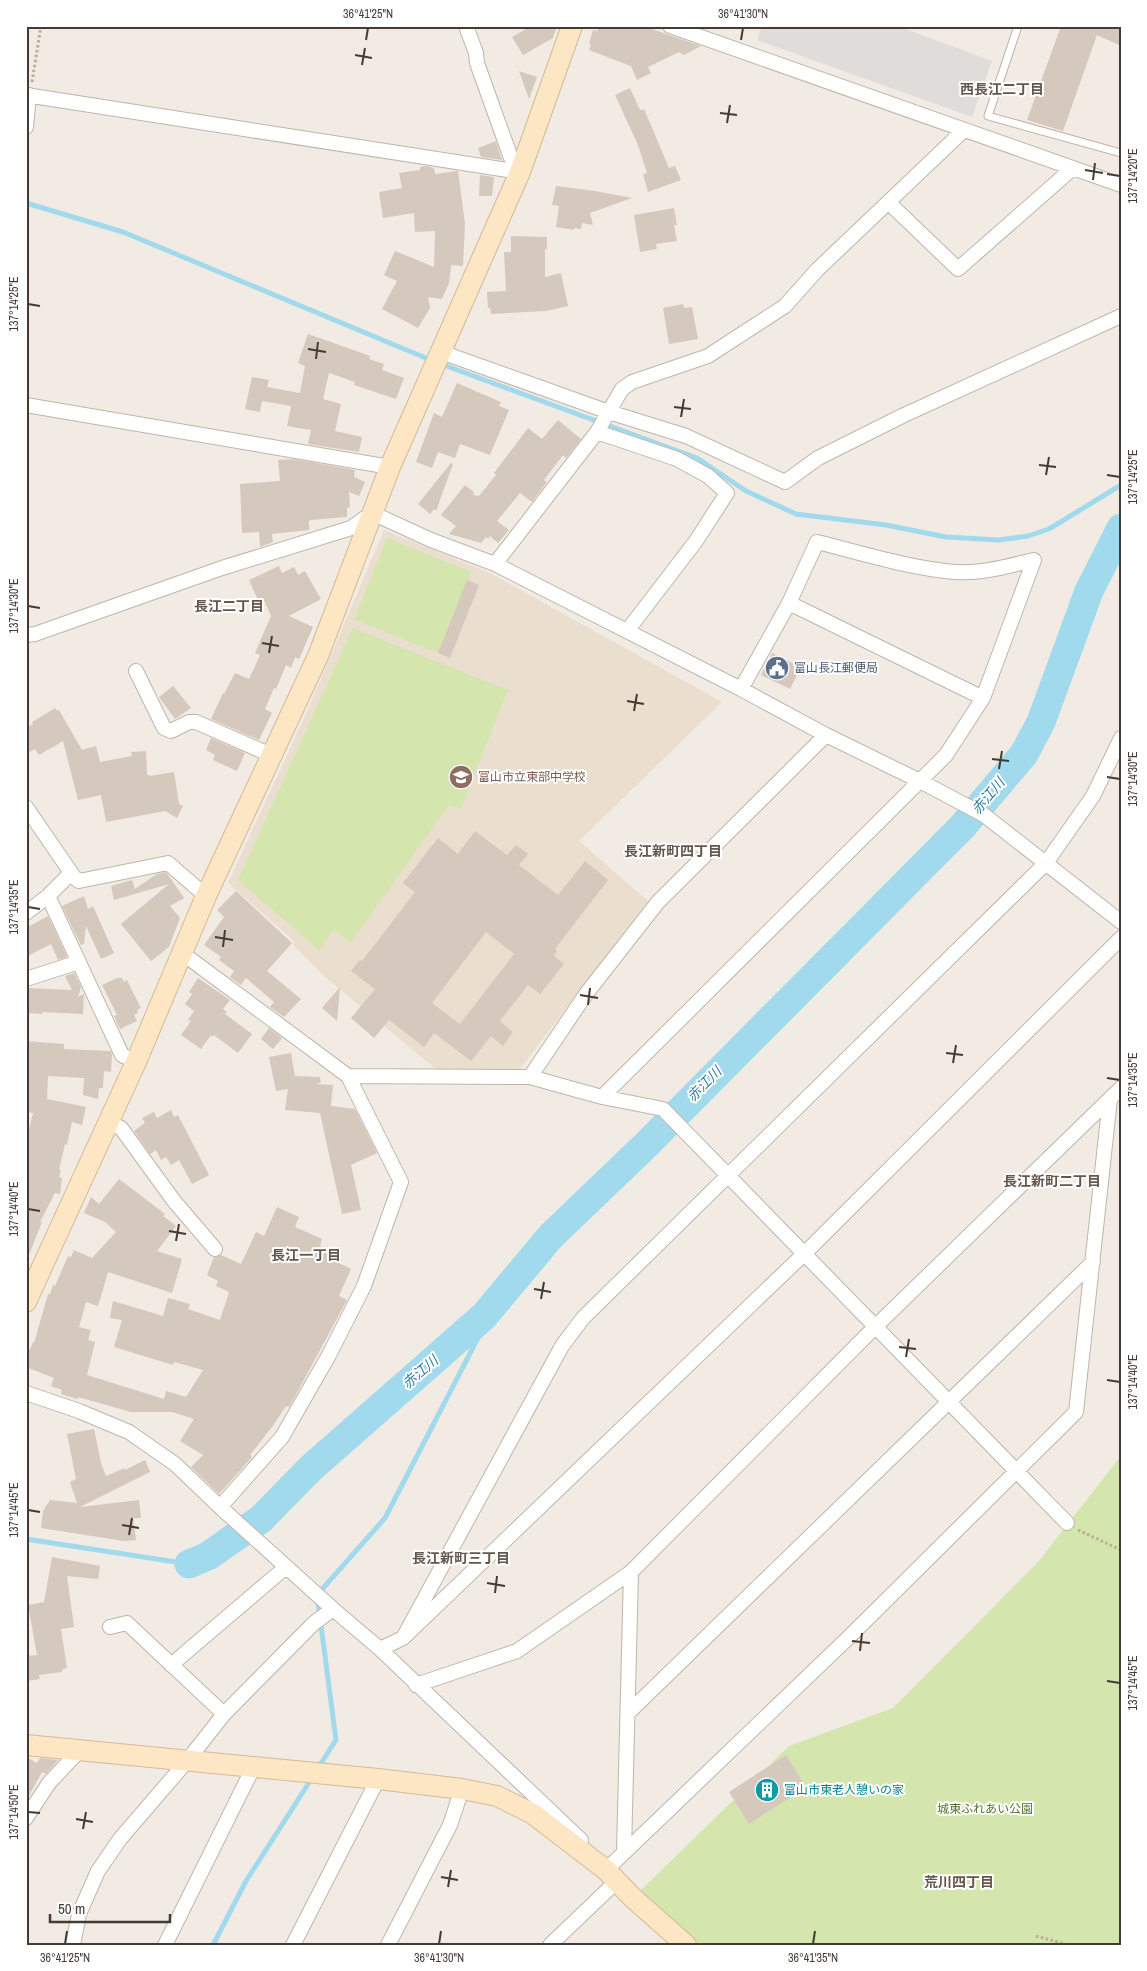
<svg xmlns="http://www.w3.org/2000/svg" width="1147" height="1971" viewBox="0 0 1147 1971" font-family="'Archivo Narrow','Noto Sans JP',sans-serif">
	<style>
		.education { fill: #eadece }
		.green { fill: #d4e5ae }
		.parking { fill: #dfdcd9 }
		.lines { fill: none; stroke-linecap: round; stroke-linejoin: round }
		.stream { stroke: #a2daed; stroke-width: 5 }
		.river { stroke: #a2daed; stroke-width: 29 }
		.building { fill: #d5c8bd; fill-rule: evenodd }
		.lane-casing { stroke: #bfb5aa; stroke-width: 9 }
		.street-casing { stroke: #bfb5aa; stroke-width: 16 }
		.secondary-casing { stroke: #d3ba98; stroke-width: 22 }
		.path { stroke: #beab99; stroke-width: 3; stroke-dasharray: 2.5 2.5; stroke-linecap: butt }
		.lane { stroke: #fff; stroke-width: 7 }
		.street { stroke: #fff; stroke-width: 14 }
		.secondary { stroke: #fce6c3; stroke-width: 20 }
		.ticks { fill: none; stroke: #433b34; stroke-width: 2 }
		.labels { text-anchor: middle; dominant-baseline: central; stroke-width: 4; stroke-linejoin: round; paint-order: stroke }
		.service-label { font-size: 12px; fill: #4e5e75; stroke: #fff; text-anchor: start }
		.education-label { font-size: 12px; fill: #785e54; stroke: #fff; text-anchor: start }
		.culture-label { font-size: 12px; fill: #0d838f; stroke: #fff; text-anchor: start }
		.park-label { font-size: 12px; fill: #51722a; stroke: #fff }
		.neighbourhood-label { font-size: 14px; font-weight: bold; fill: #66574c; stroke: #fff }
		.water-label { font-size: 14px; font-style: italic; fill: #2f7e9b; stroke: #fff }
		.neatline { fill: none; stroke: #433b34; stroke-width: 2 }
		.ticks-label { font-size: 12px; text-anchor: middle; fill: #433b34 }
	</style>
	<rect width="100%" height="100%" fill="#f1ebe4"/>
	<path class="education" d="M 384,530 L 490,573 L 722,702 L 579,841 L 648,901 L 516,1074 L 437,1070 L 325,977 L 293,945 L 294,941 L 228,883 L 306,714 Z"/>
	<path class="green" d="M 387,538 L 471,572 L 438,653 L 354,619 Z
		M 353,628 L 508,690 L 461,808 L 448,806 L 351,942 L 333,930 L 319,950 L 238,880 Z
		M 1121,1456 L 1121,1945 L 686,1945 L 633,1898 L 789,1746 L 893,1708 L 1038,1562 Z"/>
	<path class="parking" d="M 762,26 L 897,26 L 992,61 L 972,117 L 757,40 Z"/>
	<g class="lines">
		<path class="stream" d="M 26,203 L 123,232 L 433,361
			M 441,364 L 697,458 L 746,491 L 796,514 L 886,525 L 946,537 L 999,540 L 1028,536 L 1049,529 L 1121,485
			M 26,1539 L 189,1564
			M 318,1768 L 336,1740 L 317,1595 L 385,1518 L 480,1334 L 484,1316
			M 213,1945 L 246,1881 L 312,1778"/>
		<path class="river" d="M 189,1564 L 208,1556 L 261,1519 L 311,1468 L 484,1316 L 551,1236 L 646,1145 L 962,827 L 1024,754 L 1041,722 L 1089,591 L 1121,528"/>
	</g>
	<path class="building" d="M 531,26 L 557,26 L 553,38 L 523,55 L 512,37 Z
		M 599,26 L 643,26 L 701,46 L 684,55 L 679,52 L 648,67 L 651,73 L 637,80 L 631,66 L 589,50 L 591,45 L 589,44 L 593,30 L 597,31 Z
		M 1061,26 L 1121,26 L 1121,46 L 1097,35 L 1063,131 L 1027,120 Z
		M 519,71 L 537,77 L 529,99 Z
		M 630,88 L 639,108 L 641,110 L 644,109 L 669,168 L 675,166 L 681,180 L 648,192 L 643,174 L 647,173 L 638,145 L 615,95 Z
		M 496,141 L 502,160 L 481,157 L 478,148 Z
		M 426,166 L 434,168 L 435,174 L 458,171 L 465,224 L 463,266 L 451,265 L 449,283 L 442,299 L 428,297 L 430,308 L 418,328 L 382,309 L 397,281 L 384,275 L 395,251 L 434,267 L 435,231 L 415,232 L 414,213 L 383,218 L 379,192 L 402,188 L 399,173 L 420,170 L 420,167 Z
		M 480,175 L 494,177 L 492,196 L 479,196 Z
		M 556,186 L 595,191 L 632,198 L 590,213 L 593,225 L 582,223 L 581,229 L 574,228 L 574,230 L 556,227 L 559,206 L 552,205 Z
		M 674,208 L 677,225 L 674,225 L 677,241 L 656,244 L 657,249 L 640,252 L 634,215 Z
		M 511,236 L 547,237 L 547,249 L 545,249 L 545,277 L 561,273 L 568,306 L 546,311 L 491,314 L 490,308 L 488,308 L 487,292 L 506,291 L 504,252 L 511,252 Z
		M 683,304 L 684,308 L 692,307 L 698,339 L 669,344 L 663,308 Z
		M 308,334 L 370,356 L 369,359 L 384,364 L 382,370 L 404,378 L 396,399 L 354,385 L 355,382 L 329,373 L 323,399 L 341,404 L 335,431 L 362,437 L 359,452 L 308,444 L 311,430 L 287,426 L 291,406 L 262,401 L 260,412 L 245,409 L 252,377 L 269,380 L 267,387 L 300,393 L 305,366 L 298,363 Z
		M 457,383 L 501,402 L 499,406 L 509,410 L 490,455 L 460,444 L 455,458 L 438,452 L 432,468 L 416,462 L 434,413 L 442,417 Z
		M 558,420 L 581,439 L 566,458 L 563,455 L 544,480 L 547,482 L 532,502 L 520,493 L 497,521 L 509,530 L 498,543 L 490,536 L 488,539 L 486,537 L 481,543 L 449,534 L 456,526 L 441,515 L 465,485 L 474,492 L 473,495 L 479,496 L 496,475 L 494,473 L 528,428 L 542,439 Z
		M 293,459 L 355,470 L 354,477 L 365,482 L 359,496 L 349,492 L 350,507 L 347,508 L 347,517 L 311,520 L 309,521 L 309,530 L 272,534 L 273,542 L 260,547 L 259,532 L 242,533 L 240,484 L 280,481 L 278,460 Z
		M 451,463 L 453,464 L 436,511 L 434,509 L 430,514 L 418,504 Z
		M 279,566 L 282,573 L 294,567 L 298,575 L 305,571 L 321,599 L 289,616 L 313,627 L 299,659 L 295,657 L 291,668 L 286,665 L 276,689 L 274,688 L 265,709 L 272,713 L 259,740 L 211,719 L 223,693 L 224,694 L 235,673 L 249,679 L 260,655 L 255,653 L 271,616 L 263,598 L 258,600 L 249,580 Z
		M 467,580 L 479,585 L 450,658 L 438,653 Z
		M 772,653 L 801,667 L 790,689 L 761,675 Z
		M 173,686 L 191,708 L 175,719 L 159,697 Z
		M 55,708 L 57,711 L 59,710 L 82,750 L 96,746 L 100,762 L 132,756 L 131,752 L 146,751 L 147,775 L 149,775 L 150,776 L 174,772 L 179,804 L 183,806 L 177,818 L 165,811 L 106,822 L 101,795 L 78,800 L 63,741 L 39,755 L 35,749 L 26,754 L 26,728 L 33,724 L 32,722 Z
		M 211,738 L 245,753 L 237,771 L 213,760 L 215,755 L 206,750 Z
		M 475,831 L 507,855 L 516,845 L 528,854 L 519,865 L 558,895 L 585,861 L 608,880 L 555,949 L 557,951 L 554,956 L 564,964 L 540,994 L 528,985 L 500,1021 L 513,1032 L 503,1046 L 491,1036 L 471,1061 L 434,1033 L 424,1047 L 389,1020 L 374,1038 L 351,1018 L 375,989 L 351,971 L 360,960 L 362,961 L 415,892 L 403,883 L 438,838 L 458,854 ZM 486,932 L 514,954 L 460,1024 L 432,1003 Z
		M 166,872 L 184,898 L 170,906 L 180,918 L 169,947 L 151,961 L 121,924 L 169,884 L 114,900 L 111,886 L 132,880 L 135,889 L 157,874 Z
		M 236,891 L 292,943 L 267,971 L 301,999 L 284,1017 L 270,1007 L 274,1002 L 246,978 L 241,985 L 230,977 L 234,971 L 219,960 L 221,957 L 204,945 L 224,917 L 217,910 Z
		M 84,896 L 88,909 L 93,906 L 114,953 L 101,959 L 86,926 L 84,944 L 81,945 L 62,906 Z
		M 48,916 L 67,957 L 58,960 L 51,944 L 26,957 L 26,928 Z
		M 74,973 L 81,987 L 78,997 L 84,994 L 83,1014 L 42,1012 L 42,1014 L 26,1013 L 26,988 L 72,990 L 65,976 Z
		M 117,978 L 122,978 L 124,982 L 127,980 L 141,1008 L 137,1010 L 138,1013 L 134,1015 L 137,1021 L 120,1029 L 114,1016 L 117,1015 L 102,985 Z
		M 198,978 L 230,1000 L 223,1009 L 227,1012 L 225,1014 L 252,1034 L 238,1053 L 214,1035 L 212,1037 L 211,1035 L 201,1049 L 181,1035 L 191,1021 L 188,1020 L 194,1011 L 185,1004 L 192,994 L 189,992 Z
		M 340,987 L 337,1021 L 322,1008 Z
		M 269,1028 L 282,1038 L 273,1049 L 261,1039 Z
		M 26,1041 L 64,1044 L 64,1049 L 111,1051 L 112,1055 L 111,1072 L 104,1071 L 103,1088 L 99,1088 L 98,1099 L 83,1095 L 84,1078 L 48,1076 L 47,1099 L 86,1107 L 82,1125 L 72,1122 L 67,1145 L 65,1144 L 59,1170 L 61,1170 L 59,1177 L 62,1178 L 60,1194 L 55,1193 L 40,1222 L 42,1222 L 27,1260 L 26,1141 L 33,1113 L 26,1112 Z
		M 291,1053 L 295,1076 L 320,1077 L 321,1082 L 316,1084 L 333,1085 L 331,1106 L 355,1109 L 377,1153 L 351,1165 L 361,1210 L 342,1214 L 320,1113 L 285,1110 L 288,1089 L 276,1091 L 269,1057 Z
		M 171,1110 L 174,1117 L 178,1115 L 209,1175 L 192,1184 L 179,1160 L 171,1165 L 166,1157 L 161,1160 L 156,1150 L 150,1154 L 134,1131 L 145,1123 L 142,1118 L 154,1112 L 157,1118 Z
		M 119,1179 L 165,1214 L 163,1216 L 176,1226 L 157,1251 L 182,1259 L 172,1293 L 108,1272 L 98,1306 L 86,1302 L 79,1327 L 91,1330 L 88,1340 L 95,1342 L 87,1375 L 164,1399 L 166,1391 L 186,1397 L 203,1370 L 174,1362 L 173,1365 L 114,1347 L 122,1320 L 110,1318 L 113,1301 L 163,1316 L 168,1298 L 190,1304 L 188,1309 L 220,1320 L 229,1292 L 216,1286 L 218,1281 L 207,1275 L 214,1257 L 221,1255 L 241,1264 L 256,1232 L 264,1236 L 277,1207 L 299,1217 L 295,1227 L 322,1239 L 320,1246 L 333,1251 L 342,1260 L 339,1263 L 351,1269 L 339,1296 L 347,1300 L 292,1402 L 289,1407 L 286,1406 L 272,1427 L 250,1455 L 252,1457 L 219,1494 L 191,1467 L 203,1455 L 180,1441 L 194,1419 L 172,1412 L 131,1412 L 78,1397 L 77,1399 L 61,1394 L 62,1390 L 51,1386 L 54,1378 L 26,1367 L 26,1348 L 30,1350 L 33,1342 L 34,1343 L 48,1294 L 50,1294 L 53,1285 L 55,1286 L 68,1256 L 71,1257 L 74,1250 L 92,1258 L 116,1232 L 105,1222 L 84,1213 L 91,1197 L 99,1204 Z
		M 94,1429 L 101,1463 L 106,1476 L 125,1468 L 125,1470 L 145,1460 L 150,1472 L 80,1507 L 139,1500 L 141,1518 L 133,1518 L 136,1540 L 124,1541 L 41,1528 L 43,1511 L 50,1500 L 77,1503 L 70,1482 L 76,1479 L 67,1434 Z
		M 52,1557 L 100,1566 L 98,1579 L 67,1576 L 74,1627 L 61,1629 L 67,1668 L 62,1669 L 62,1672 L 39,1675 L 40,1679 L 26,1681 L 26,1656 L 37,1655 L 28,1605 L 44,1602 Z
		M 786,1755 L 806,1787 L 749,1824 L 729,1792 Z
		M 26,1757 L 37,1763 L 40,1758 L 58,1760 L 46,1774 L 42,1772 L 26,1801 Z"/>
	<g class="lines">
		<g class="lane-casing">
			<path id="lane" d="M 1018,26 L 988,116 L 1121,153"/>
		</g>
		<g class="street-casing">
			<path id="street" d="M 466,26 L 476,53 L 477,63 L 511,158
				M 670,26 L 1121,185
				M 26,95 L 520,172
				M 26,127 L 29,95
				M 888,202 L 958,269 L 1073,168
				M 441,352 L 609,412 L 686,436 L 785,482 L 818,458 L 902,416 L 1121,316
				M 26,405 L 390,467
				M 597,432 L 677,459 L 708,476 L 727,493 L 696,541 L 627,631
				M 495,564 L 597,432 L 622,389 L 632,382 L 708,356 L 785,306 L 817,270 L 964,130
				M 789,603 L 983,698
				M 26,635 L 35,634 L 222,568 L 351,528 L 372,513 L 431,540 L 495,564 L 741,689 L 826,735 L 920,781 L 984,815 L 1121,922
				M 136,671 L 164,728 L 171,731 L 189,722 L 196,722 L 271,755
				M 26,807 L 74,877 L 79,881 L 168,863 L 206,896
				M 48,896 L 122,1055 L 136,1062
				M 26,913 L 48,896 L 71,873
				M 182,953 L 348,1076 L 401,1182 L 364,1286 L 329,1355 L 282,1437 L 220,1507
				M 26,979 L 79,962
				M 348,1076 L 530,1077 L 602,1097 L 663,1109 L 1067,1523
				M 530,1077 L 586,994 L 658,902 L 826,735
				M 602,1097 L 946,755 L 983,698 L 1034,560 C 1008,566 982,574 955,572 C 908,568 862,553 817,542 L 789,603 L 741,689
				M 109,1123 L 121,1128 L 174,1201 L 215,1249
				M 26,1393 L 79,1411 L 129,1432 L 175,1464 L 220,1507 L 333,1609 L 380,1649 L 581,1840
				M 110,1627 L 127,1623 L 224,1714
				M 403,1638 L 562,1346 L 583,1318 L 1046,863 L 1093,796 L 1121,738
				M 380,1649 L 403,1638 L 805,1253 L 1121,938
				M 171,1665 L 286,1567
				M 416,1685 L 517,1651 L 631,1572 L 876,1326 L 1121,1088
				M 628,1713 L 1093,1262
				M 26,1818 L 49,1783 L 79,1751
				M 624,1851 L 631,1572
				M 606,1870 L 848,1638 L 1076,1412 L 1110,1099
				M 73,1945 L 79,1914 L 98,1871 L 120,1839 L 187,1761 L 224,1714 L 314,1623 L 333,1609
				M 165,1945 L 253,1768
				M 293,1945 L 378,1779
				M 388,1945 L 450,1825 L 462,1789
				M 550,1945 L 616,1882"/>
		</g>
		<g class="secondary-casing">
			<path id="secondary" d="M 26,1302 L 136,1062 L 206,896 L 318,656 L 390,467 L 520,172 L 572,26
				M 26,1745 L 378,1779 L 462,1789 L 497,1796 L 533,1814 L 606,1870 L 633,1898 L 686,1945"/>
		</g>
		<path class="path" d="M 32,82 L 41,26
			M 1078,1530 L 1121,1550
			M 1036,1936 L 1069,1945"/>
		<use href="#lane" class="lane"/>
		<use href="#street" class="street"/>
		<use href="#secondary" class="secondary"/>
	</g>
	<path class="ticks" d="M 366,40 L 368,28M 741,40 L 743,28M 355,55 L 372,58M 362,65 L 365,48M 720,113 L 737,115M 727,123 L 730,105M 1085,170 L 1103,173M 1107,174 L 1120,176M 1093,180 L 1095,163M 28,304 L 40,306M 308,349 L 326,352M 316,359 L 318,342M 674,407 L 691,409M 681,417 L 684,399M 1039,465 L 1056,467M 1046,475 L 1049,457M 1107,475 L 1120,477M 28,606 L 40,608M 262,643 L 279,646M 269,653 L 272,636M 627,701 L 644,704M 634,711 L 637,694M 992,759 L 1009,761M 999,769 L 1002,751M 1107,777 L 1120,779M 28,907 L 40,909M 215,937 L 233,940M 223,947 L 225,930M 580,995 L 598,998M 588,1005 L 590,988M 946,1053 L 963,1055M 953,1063 L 956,1045M 1107,1078 L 1120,1080M 28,1209 L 40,1211M 169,1231 L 186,1234M 176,1241 L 179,1224M 534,1289 L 551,1292M 541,1299 L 544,1282M 899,1347 L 916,1349M 906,1357 L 909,1339M 1107,1380 L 1120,1382M 28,1510 L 40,1512M 122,1525 L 139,1528M 129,1535 L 132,1518M 487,1583 L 505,1586M 495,1593 L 497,1576M 852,1641 L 870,1643M 860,1651 L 862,1633M 1107,1681 L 1120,1683M 28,1812 L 40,1813M 76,1819 L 93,1822M 83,1829 L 86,1812M 441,1877 L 458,1880M 448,1887 L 451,1870M 65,1944 L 67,1931M 439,1944 L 441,1931M 813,1944 L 815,1931"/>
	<defs>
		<g id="civic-disc" transform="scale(1.25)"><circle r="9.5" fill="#5c6f8a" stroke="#fff"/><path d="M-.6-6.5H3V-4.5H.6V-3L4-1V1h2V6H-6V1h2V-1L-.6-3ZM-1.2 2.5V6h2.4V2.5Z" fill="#fff"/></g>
		<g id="school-disc" transform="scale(1.25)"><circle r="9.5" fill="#8d6e63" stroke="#fff"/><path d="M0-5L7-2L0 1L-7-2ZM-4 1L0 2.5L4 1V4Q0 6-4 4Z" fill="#fff"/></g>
		<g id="building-disc" transform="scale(1.25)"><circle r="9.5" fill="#0f9aa8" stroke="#fff"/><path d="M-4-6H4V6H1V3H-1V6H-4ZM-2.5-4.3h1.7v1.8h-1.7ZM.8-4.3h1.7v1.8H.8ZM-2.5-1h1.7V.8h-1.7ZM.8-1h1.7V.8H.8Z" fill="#fff"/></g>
	</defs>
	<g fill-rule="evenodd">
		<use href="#civic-disc" x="777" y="668"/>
		<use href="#school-disc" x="461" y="777"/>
		<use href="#building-disc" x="767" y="1790"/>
	</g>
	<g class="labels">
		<g class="service-label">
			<text x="794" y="668">富山長江郵便局</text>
		</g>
		<g class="education-label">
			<text x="478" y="777">富山市立東部中学校</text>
		</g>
		<g class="culture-label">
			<text x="784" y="1790">富山市東老人憩いの家</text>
		</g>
		<g class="park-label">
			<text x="985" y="1809">城東ふれあい公園</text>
		</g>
		<g class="neighbourhood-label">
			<text x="1002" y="89">西長江二丁目</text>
			<text x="229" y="606">長江二丁目</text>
			<text x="673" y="851">長江新町四丁目</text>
			<text x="1052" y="1181">長江新町二丁目</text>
			<text x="306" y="1255">長江一丁目</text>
			<text x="461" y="1558">長江新町三丁目</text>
			<text x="959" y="1882">荒川四丁目</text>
		</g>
		<g class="water-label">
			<text transform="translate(988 796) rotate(-50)">赤江川</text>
			<text transform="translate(704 1084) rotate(-45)">赤江川</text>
			<text transform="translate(420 1372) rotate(-41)">赤江川</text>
		</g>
	</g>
	<rect width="1147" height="1971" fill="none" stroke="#ffffff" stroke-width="55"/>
	<path d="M50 1914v8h120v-8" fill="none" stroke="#433b34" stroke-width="2.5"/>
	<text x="58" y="1914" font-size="15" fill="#433b34" stroke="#ffffff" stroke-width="4" paint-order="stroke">50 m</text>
	<rect x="28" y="28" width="1092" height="1916" class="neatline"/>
	<g class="ticks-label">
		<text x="368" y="18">36°41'25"N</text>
		<text x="743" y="18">36°41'30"N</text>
		<text transform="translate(1133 176) rotate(-90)" y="4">137°14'20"E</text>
		<text transform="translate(14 304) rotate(-90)" y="4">137°14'25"E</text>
		<text transform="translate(1133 477) rotate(-90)" y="4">137°14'25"E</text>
		<text transform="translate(14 606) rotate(-90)" y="4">137°14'30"E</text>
		<text transform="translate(1133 779) rotate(-90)" y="4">137°14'30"E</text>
		<text transform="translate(14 907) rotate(-90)" y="4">137°14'35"E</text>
		<text transform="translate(1133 1080) rotate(-90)" y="4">137°14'35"E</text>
		<text transform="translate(14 1209) rotate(-90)" y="4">137°14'40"E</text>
		<text transform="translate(1133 1382) rotate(-90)" y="4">137°14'40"E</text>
		<text transform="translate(14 1510) rotate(-90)" y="4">137°14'45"E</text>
		<text transform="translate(1133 1683) rotate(-90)" y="4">137°14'45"E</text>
		<text transform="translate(14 1812) rotate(-90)" y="4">137°14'50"E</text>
		<text x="65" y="1962">36°41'25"N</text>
		<text x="439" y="1962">36°41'30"N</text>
		<text x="813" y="1962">36°41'35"N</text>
	</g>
</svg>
